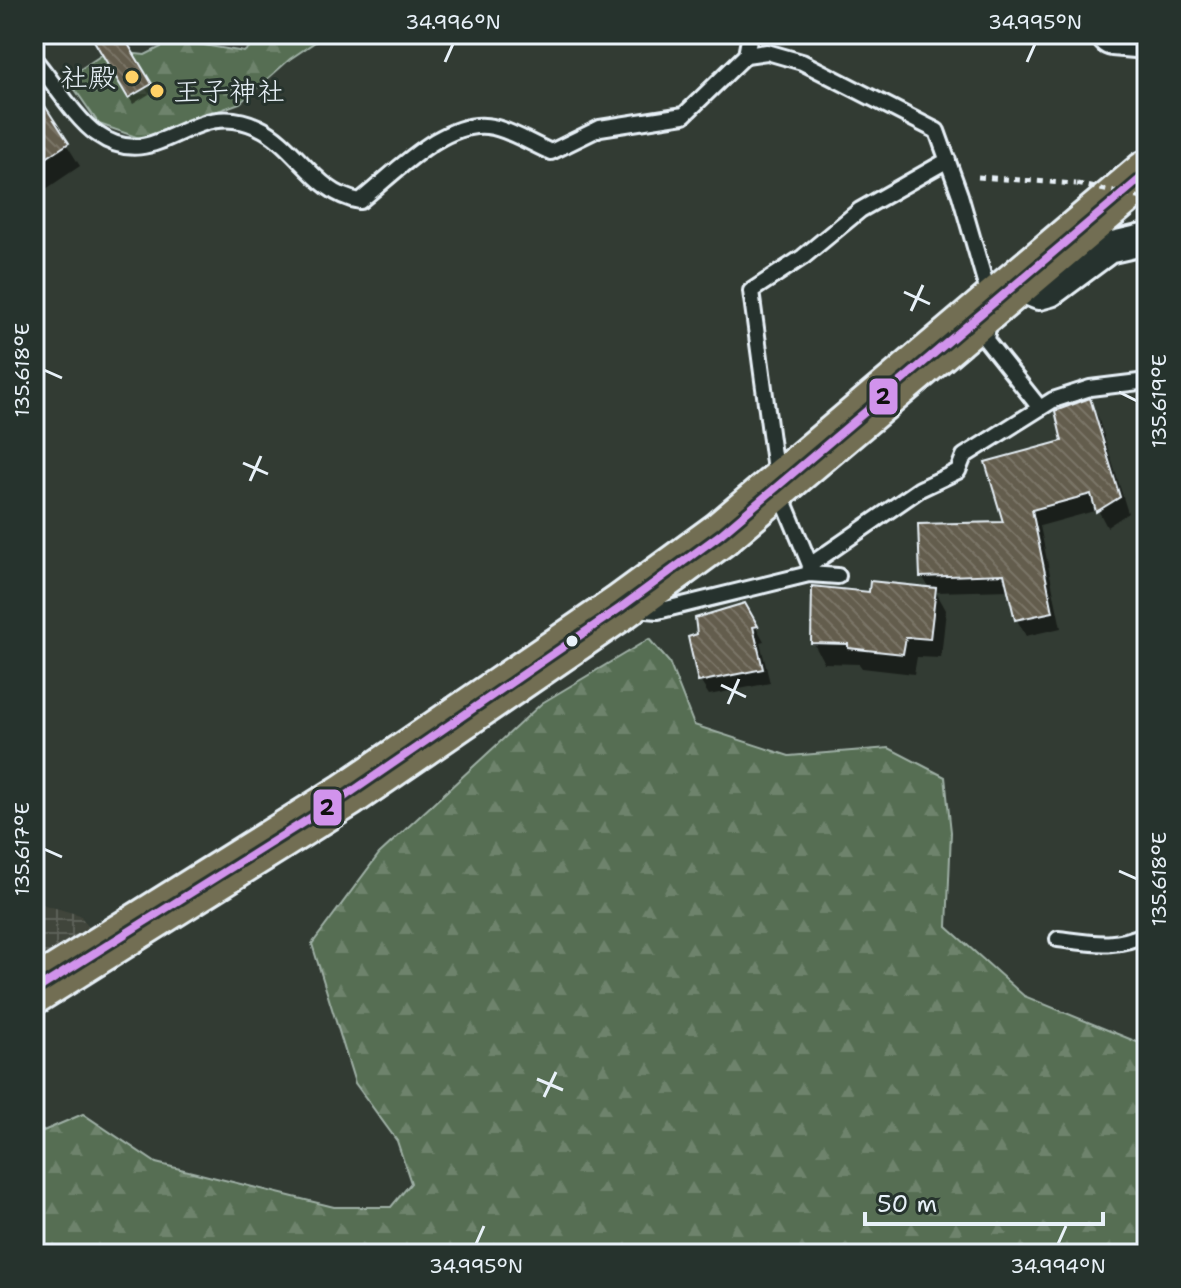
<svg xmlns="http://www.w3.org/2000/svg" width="1181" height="1288" viewBox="0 0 1181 1288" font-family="'Shantell Sans','Klee One',sans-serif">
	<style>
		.industrial { fill: url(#industrial-grid) }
		.forest { fill: url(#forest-firs); stroke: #9fb0a6; stroke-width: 2 }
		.shadow { fill: #0007 }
		.building { fill: url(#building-back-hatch); stroke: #e8f1f8; stroke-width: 2 }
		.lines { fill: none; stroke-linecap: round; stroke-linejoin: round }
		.service-casing { stroke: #e8f1f8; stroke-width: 20 }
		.minor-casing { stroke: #e8f1f8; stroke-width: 36 }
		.secondary-casing { stroke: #e8f1f8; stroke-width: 48 }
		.trunk-casing { stroke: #e8f1f8; stroke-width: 50 }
		.path { stroke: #e8f1f8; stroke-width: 5; stroke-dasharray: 6 6; stroke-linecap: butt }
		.service { stroke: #26332d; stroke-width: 14 }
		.minor { stroke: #26332d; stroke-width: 30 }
		.secondary { stroke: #26332d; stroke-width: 42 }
		.trunk { stroke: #726e52; stroke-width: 44 }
		.path-bridge { stroke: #e8f1f8; stroke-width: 5; stroke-dasharray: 6 6; stroke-linecap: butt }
		.bus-1-casing { stroke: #26332d; stroke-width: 14 }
		.bus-1 { stroke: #d193ec; stroke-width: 8 }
		.ticks { fill: none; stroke: #e8f1f8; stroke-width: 3 }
		.poi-dot { fill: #ffd166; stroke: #26332d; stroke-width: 3 }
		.bus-dot { fill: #e8f1f8; stroke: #26332d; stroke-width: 3 }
		.labels { text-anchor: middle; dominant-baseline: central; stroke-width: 6; stroke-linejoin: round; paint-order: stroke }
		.poi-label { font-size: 28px; fill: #e8f1f8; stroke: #26332d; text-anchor: end }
		.line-badge { stroke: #26332d; stroke-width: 3 }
		.pale-badge-label { font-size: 22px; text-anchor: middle; font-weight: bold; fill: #111 }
		.neatline { fill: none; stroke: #e8f1f8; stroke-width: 3 }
		.ticks-label { font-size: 20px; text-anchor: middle; fill: #e8f1f8 }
	</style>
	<defs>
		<pattern id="industrial-grid" width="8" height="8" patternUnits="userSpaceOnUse" patternTransform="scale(2)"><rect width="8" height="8" fill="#41453b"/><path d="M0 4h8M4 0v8" fill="none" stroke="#5c6058"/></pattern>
		<pattern id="forest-firs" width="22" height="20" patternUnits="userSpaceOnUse" patternTransform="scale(2)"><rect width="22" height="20" fill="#566e53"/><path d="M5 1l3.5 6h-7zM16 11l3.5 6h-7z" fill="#6e836c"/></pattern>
		<pattern id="building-back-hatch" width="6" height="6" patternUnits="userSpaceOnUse" patternTransform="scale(2)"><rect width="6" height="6" fill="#645d4d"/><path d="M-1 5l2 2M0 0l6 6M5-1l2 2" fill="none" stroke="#7a7567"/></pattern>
	</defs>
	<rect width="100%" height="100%" fill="#323b33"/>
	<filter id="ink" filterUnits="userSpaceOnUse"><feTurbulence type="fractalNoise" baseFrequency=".0125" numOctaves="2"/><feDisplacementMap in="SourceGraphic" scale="16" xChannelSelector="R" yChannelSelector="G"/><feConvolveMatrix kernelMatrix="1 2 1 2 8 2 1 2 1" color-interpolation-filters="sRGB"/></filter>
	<g filter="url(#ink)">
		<path class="industrial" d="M 34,902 L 80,915 L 93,934 L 34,962 Z"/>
		<path class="forest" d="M 265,34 L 327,34 L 290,59 L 240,103 L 142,139 L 99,124 L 67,78 L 108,51 L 145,55 L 175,40 L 244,52 Z
			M 649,639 L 669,662 L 694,725 L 789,756 L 889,748 L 945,777 L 951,832 L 947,927 L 1024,996 L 1147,1046 L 1147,1254 L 34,1254 L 34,1135 L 83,1114 L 156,1163 L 334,1207 L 391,1207 L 411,1183 L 397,1141 L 355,1083 L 312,944 L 379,854 L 542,703 Z"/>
		<path class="shadow" d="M 97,34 L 123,34 L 154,91 L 133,104 L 93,36 Z
			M 34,92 L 80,166 L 46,189 L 34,171 Z
			M 1089,401 L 1098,417 L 1128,513 L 1107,527 L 1098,510 L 1040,526 L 1061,628 L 1026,636 L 1017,620 L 1010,590 L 936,592 L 946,610 L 941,658 L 917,657 L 914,674 L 862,668 L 859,664 L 824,663 L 813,642 L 870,594 L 930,589 L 922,576 L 1005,524 Z
			M 1147,545 L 1147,591 L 1134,550 Z
			M 744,605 L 764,641 L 760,642 L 770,683 L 709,695 L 700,681 Z"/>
		<path class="building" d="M 90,34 L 122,34 L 152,84 L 128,98 Z
			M 34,89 L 69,143 L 34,166 Z
			M 1090,398 L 1120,497 L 1096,512 L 1091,494 L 1032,510 L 1053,612 L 1015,620 L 1004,574 L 920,577 L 918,524 L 1003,522 L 985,462 L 1062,441 L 1055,411 Z
			M 870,581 L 936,588 L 930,639 L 906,637 L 903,654 L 848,648 L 848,644 L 811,643 L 812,586 L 869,592 Z
			M 745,603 L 758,626 L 753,627 L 763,669 L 698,682 L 688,637 L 697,634 L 695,618 Z"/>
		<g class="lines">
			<g class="service-casing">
				<path id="service" d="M 746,55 L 750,34
					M 34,59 C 52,80 75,119 97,134 C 158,177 191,95 258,127 C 297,145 315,194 360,201 C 394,174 447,116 493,127 C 512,131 532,144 551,152 L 600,128 L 684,115 L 746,55 L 767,52 L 802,62 L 937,131 L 960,195 L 990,299
					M 989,319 L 986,340 L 1040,408
					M 810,565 L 777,485 L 751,291 L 803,257 L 860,210 L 948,160
					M 809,574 L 838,576
					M 637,609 L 658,611 L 809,574 L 810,565 L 920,489 L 958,471 L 964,456 L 1053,400 L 1090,388 L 1147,381
					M 1058,939 C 1091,943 1116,949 1147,933"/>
			</g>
			<g class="minor-casing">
				<path id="minor" d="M 1014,284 L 1039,294 L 1050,291 L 1108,248 L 1147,239"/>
			</g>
			<g class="secondary-casing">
				<path id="secondary" d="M 1113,34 L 1147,37"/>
			</g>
			<g class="trunk-casing">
				<path id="trunk" d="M 34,991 L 347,795 L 620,608 L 721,534 L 1147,173"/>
			</g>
			<path class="path" d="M 978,177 L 1076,184"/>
			<use href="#service" class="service"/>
			<use href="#minor" class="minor"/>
			<use href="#secondary" class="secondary"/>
			<use href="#trunk" class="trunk"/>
			<path class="path-bridge" d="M 1077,184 L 1147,199"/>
			<g class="bus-1-casing">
				<path id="bus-1" d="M 34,991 L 347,795 L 620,608 L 721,534 L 1147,173"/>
			</g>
			<use href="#bus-1" class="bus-1"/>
		</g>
	</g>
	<path class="ticks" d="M 445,62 L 453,44M 1027,62 L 1035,44M 904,292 L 930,304M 911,311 L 923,285M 44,370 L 62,378M 1119,392 L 1137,401M 243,463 L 268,474M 250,481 L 261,456M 721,685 L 746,697M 728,704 L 739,679M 44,849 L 62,857M 1119,871 L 1137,879M 537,1079 L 563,1090M 544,1097 L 556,1072M 476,1244 L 484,1226M 1058,1244 L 1066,1226"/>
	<g class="poi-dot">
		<circle cx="132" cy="77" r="8"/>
		<circle cx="157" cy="91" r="8"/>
	</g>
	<circle class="bus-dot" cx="572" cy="641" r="7"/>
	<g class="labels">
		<g class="poi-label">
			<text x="116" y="77">社殿</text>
			<text x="173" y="91" text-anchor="start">王子神社</text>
		</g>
	</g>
	<g class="line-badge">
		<rect x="868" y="377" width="31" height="39" rx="8" fill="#d193ec"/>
		<rect x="312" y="788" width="31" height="39" rx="8" fill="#d193ec"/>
	</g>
	<g class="pale-badge-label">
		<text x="883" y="404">2</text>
		<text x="327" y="815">2</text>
	</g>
	<rect width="1181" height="1288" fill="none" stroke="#26332d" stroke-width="88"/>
	<path d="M865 1212v12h238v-12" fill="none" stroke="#e8f1f8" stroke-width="4"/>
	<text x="877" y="1212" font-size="24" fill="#e8f1f8" stroke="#26332d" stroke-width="6" paint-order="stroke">50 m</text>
	<rect x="44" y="44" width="1093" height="1200" class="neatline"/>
	<g class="ticks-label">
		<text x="453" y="29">34.996°N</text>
		<text x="1035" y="29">34.995°N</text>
		<text transform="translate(22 370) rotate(-90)" y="7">135.618°E</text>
		<text transform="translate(1159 401) rotate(-90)" y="7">135.619°E</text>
		<text transform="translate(22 849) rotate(-90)" y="7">135.617°E</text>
		<text transform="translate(1159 879) rotate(-90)" y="7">135.618°E</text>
		<text x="476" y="1273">34.995°N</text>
		<text x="1058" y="1273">34.994°N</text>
	</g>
</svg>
